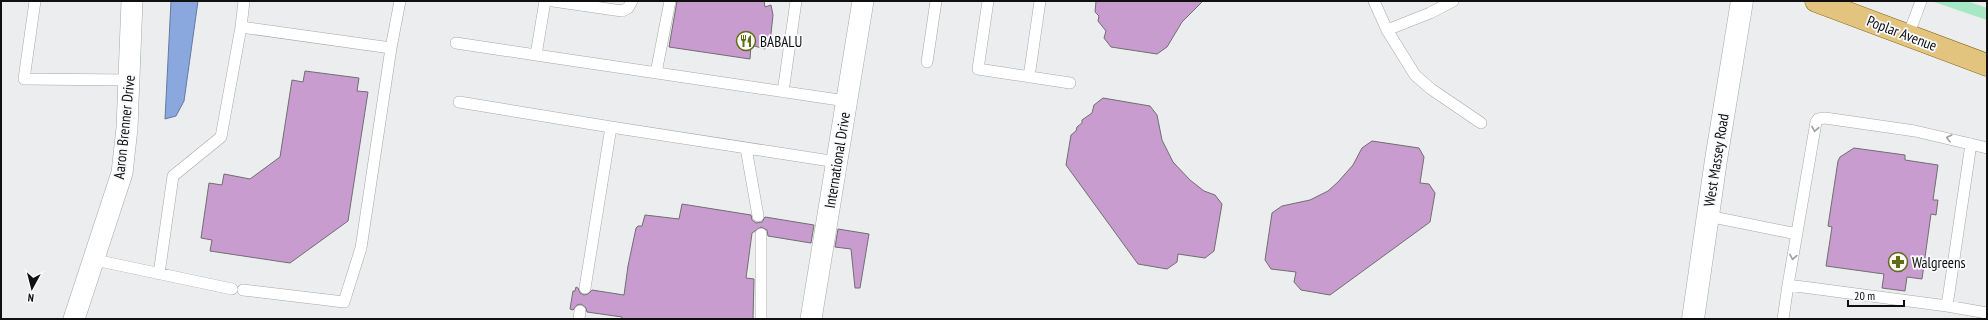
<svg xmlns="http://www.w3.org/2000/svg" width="1988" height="320" viewBox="0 0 1988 320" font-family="'PT Sans Narrow',sans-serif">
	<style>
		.green { fill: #a6e8c3 }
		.water { fill: #8aa7de; stroke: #657aa0 }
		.building { fill: #c89ccf; stroke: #706e70 }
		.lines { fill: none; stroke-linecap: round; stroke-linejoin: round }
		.lane-casing { stroke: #a6a7a9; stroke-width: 12 }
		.street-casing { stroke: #a6a7a9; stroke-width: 22 }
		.secondary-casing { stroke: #a6a7a9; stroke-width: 23 }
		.primary-casing { stroke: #8d6c20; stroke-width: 23 }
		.lane { stroke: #fff; stroke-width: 11 }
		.street { stroke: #fff; stroke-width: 21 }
		.secondary { stroke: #fff; stroke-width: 22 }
		.primary { stroke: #e3c47e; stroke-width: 22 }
		.oneway { stroke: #9f9fa0 }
		.labels { text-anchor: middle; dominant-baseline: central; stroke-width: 3.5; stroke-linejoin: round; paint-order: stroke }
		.street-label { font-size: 15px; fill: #101011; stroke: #f9fafc }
		.poi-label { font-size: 15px; fill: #101011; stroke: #f9fafc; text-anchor: start }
	</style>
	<rect width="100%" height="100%" fill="#ebedee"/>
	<path class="green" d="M 1967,1 L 1987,8 L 1987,20 L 1934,2 Z"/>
	<path class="water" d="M 171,1 L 198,1 L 184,101 L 176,116 L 165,119 Z"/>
	<path class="building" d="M 677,1 L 764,1 L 765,7 L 771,5 L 773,15 L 770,43 L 766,42 L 765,49 L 751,45 L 750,59 L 669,47 Z
		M 1096,1 L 1203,1 L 1182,22 L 1167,47 L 1157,54 L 1111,47 L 1104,38 L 1106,31 L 1098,21 L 1099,16 L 1095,12 Z
		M 305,71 L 359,78 L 357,91 L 368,92 L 348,221 L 290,263 L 210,251 L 212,240 L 201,238 L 209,183 L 222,185 L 224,174 L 250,179 L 280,157 L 292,80 L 303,82 Z
		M 1103,98 L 1150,106 L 1157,115 L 1162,140 L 1173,162 L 1190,180 L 1204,191 L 1215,195 L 1222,204 L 1214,251 L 1205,258 L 1178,254 L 1177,262 L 1167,269 L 1138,264 L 1066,165 L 1071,135 L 1076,131 L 1077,127 L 1082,123 L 1082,120 L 1092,113 L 1094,105 Z
		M 1372,141 L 1419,148 L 1424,157 L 1420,183 L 1429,184 L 1435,193 L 1430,222 L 1330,295 L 1301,290 L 1294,282 L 1296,272 L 1271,269 L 1265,260 L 1272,213 L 1282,206 L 1310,200 L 1328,191 L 1338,182 L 1353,165 L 1362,148 Z
		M 1854,148 L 1905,155 L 1905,160 L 1938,165 L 1933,200 L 1938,200 L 1936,215 L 1931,214 L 1922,279 L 1907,277 L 1905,291 L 1882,288 L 1884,274 L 1826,266 L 1832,227 L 1828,226 L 1838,161 L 1840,157 Z
		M 682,204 L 751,215 L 752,220 L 756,223 L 762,222 L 765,217 L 814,225 L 811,243 L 768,236 L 767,230 L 761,227 L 752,233 L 746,278 L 754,279 L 753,319 L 622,319 L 622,317 L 587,312 L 586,308 L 581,304 L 577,305 L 573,310 L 570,309 L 573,291 L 575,291 L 576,287 L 578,288 L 580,293 L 584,295 L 588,294 L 592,290 L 624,295 L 628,266 L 636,228 L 638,226 L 642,226 L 645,215 L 679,219 Z
		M 838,229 L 869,234 L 860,288 L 855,288 L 851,249 L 835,247 Z"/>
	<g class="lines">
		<g class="lane-casing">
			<path id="lane" d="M 35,1 L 24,79 L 129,80
				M 553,1 L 622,11 L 628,8 L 632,1
				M 988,1 L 978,69 L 1070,83
				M 1374,1 L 1387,30 L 1415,75 L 1431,89 L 1481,123
				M 241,27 L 244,1
				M 1387,30 L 1430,13 L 1453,1
				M 1908,36 L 1921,1
				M 456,43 L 536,55 L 545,1
				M 391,48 L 400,1
				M 536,55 L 846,101
				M 927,62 L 936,1
				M 656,73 L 670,1
				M 1029,77 L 1040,1
				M 783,92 L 796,1
				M 459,102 L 611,127
				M 746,148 L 758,216
				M 1987,148 L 1915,131 L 1825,118 L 1818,119 L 1816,122 L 1788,285 L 1947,306 L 1987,313
				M 1708,216 L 1797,234
				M 761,234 L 761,319
				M 95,260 L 232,289
				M 159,274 L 173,176 L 221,137 L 241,27 L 391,48 L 361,248 L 344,302 L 243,290
				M 585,288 L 611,127 L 837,162
				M 1947,306 L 1971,144
				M 579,319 L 580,311
				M 1783,319 L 1788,285"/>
		</g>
		<g class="street-casing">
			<path id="street" d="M 74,319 L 122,173 L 127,128 L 132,1
				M 811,319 L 863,1"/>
		</g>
		<g class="secondary-casing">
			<path id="secondary" d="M 1693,319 L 1716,160 L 1742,1"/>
		</g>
		<g class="primary-casing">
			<path id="primary" d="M 1816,1 L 1987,65"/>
		</g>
		<use href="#lane" class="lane"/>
		<use href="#street" class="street"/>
		<use href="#secondary" class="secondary"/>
		<use href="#primary" class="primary"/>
	</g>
	<defs><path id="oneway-chevron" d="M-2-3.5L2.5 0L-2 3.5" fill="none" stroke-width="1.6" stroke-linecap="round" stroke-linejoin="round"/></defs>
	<g class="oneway">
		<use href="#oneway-chevron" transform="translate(1815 129) rotate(100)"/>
		<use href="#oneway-chevron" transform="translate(1949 138) rotate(-166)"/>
		<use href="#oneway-chevron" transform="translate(1793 257) rotate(100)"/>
	</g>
	<defs>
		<g id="restaurant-ring" transform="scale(1)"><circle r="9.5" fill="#f9fafc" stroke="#636c13" stroke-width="1.5"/><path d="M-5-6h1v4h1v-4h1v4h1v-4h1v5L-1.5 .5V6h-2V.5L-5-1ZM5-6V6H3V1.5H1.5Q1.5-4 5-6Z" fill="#636c13"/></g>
		<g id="pharmacy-ring" transform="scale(1)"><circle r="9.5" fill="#f9fafc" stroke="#636c13" stroke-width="1.5"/><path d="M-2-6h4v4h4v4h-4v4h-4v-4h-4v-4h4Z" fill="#636c13"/></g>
	</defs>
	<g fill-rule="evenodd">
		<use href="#restaurant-ring" x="746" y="41"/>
		<use href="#pharmacy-ring" x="1898" y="262"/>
	</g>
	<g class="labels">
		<g class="street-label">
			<text transform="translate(1902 33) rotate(21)">Poplar Avenue</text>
			<text transform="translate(124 127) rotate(-84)">Aaron Brenner Drive</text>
			<text transform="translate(837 160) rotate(-81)">International Drive</text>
			<text transform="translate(1716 160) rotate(-81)">West Massey Road</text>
		</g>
		<g class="poi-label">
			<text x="760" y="41">BABALU</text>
			<text x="1912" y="262">Walgreens</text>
		</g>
	</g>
	<rect width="1988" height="320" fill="none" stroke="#101011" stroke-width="4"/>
	<g transform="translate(32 288) rotate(187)" stroke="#f9fafc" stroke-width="3" paint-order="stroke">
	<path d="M0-3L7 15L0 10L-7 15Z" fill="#101011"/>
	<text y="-6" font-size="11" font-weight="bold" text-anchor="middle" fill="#101011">N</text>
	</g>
	<path d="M1848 300v6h56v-6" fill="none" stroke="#101011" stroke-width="2"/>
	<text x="1854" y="300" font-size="12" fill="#101011" stroke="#f9fafc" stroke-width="3" paint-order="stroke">20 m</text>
</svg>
